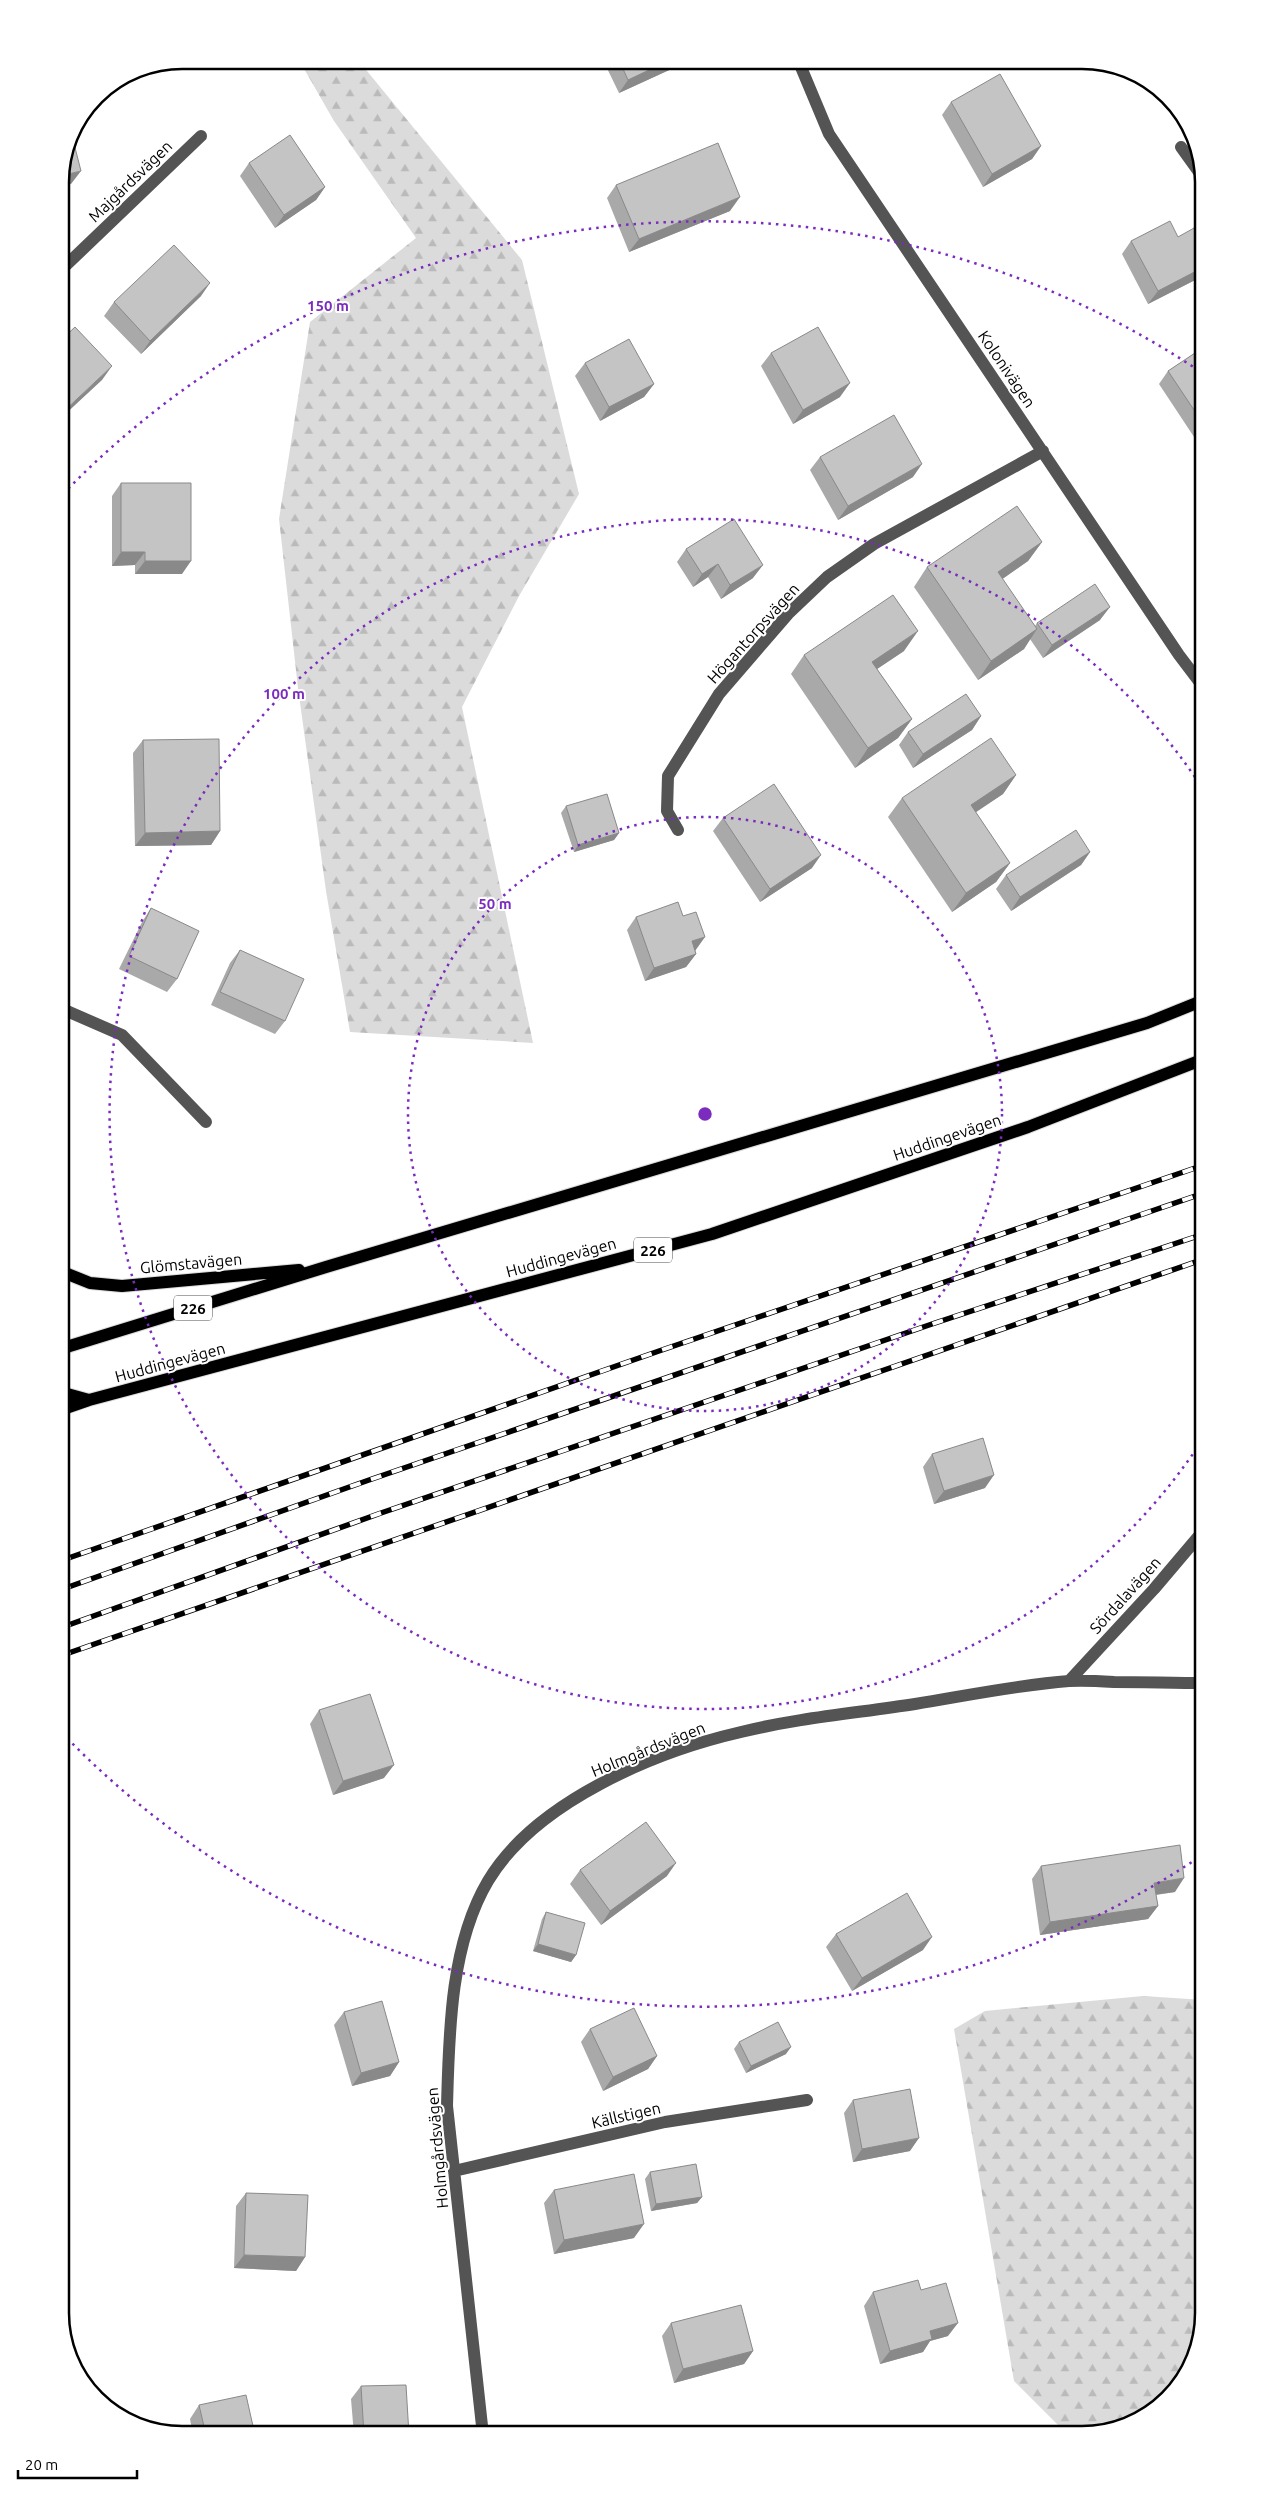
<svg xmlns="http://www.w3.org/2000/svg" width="1264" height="2495" viewBox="0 0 1264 2495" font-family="Ubuntu,sans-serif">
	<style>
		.forest { fill: url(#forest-firs) }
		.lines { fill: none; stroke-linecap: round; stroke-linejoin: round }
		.major-casing { stroke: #dbdbdb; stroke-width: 14 }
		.minor { stroke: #545454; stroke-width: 12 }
		.major { stroke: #000; stroke-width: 12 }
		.rail-casing { stroke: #000; stroke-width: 5.5 }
		.rail { stroke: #fff; stroke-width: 4; stroke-dasharray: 11; stroke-linecap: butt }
		.wall { fill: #a9a9a9 }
		.shaded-wall { fill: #898989 }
		.building { fill: #c4c4c4; stroke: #898989 }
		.ring { fill: none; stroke: #7b2cbf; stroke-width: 2.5; stroke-dasharray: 2.5 5 }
		.labels { text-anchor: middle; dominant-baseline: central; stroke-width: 4; stroke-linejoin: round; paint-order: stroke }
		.shield { fill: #fff; stroke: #4c4c4c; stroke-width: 1 }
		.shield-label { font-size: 15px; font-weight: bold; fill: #000 }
		.street-label { font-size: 16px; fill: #000; stroke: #fff }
		.rim { fill: none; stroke: #000; stroke-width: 2.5 }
		.centre { fill: #7b2cbf; stroke: #fff; stroke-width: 2.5 }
		.ring-label { font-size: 15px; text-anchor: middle; font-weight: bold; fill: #7b2cbf; stroke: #fff; stroke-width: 4; stroke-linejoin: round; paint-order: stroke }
	</style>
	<defs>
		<pattern id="forest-firs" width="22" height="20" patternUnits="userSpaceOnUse" patternTransform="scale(1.25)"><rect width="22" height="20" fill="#dbdbdb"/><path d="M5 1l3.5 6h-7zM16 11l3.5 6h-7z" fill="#bababa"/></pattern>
	</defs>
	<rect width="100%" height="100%" fill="#fff"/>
	<path class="forest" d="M 299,60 L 358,60 L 522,260 L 579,494 L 519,596 L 462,707 L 533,1043 L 350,1032 L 326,891 L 298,688 L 279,519 L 310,322 L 416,238 L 334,121 Z
		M 1143,1996 L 1204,2000 L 1204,2314 L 1183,2381 L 1129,2426 L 1083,2435 L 1068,2435 L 1014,2381 L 954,2029 L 985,2011 Z"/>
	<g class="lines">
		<g class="major-casing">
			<path id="major" d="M 60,1271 L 90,1283 L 122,1286 L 299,1270
				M 60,1349 L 326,1267 L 1147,1023 L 1204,1000
				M 60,1392 L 89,1400
				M 60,1410 L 89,1400 L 712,1234 L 1028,1127 L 1204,1059"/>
		</g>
		<path class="minor" d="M 798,60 L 829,134 L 1179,655 L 1204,688
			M 1181,147 L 1204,179
			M 60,271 L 201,136
			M 678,830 L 667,811 L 668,776 L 719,694 L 788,614 L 827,577 L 874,544 L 1043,451
			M 60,1008 L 122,1035 L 206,1122
			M 1069,1681 L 1154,1589 L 1204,1530
			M 454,2171 L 665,2122 L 807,2100
			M 483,2435 L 447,2106 C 449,2034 450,1945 488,1881 C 535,1802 654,1752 741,1732 C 798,1718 857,1713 915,1704 C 965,1696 1017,1685 1069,1681 C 1083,1680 1099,1681 1114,1682 C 1144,1682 1174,1683 1204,1683"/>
		<use href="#major" class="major"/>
		<g class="rail-casing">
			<path id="rail" d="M 60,1561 L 659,1351 L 1204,1165
				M 60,1590 L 369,1480 L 1204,1193
				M 60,1628 L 381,1513 L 932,1324 L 1204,1234
				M 60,1656 L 1204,1259"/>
		</g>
		<use href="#rail" class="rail"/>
	</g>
	<path class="wall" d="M 603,60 L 682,60 L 678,66 L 619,93 Z
		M 951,102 L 1041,146 L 1032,159 L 983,187 L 942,115 Z
		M 249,163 L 325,187 L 316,200 L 275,228 L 240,176 Z
		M 616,185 L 730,211 L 629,252 L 607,198 Z
		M 1178,237 L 1203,276 L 1148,304 L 1122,254 L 1131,241 Z
		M 201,296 L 141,354 L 104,316 L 114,302 Z
		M 1204,347 L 1204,443 L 1200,446 L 1159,384 L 1168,371 Z
		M 771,353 L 840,397 L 793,424 L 761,366 Z
		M 585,363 L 654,384 L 644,397 L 600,421 L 575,376 Z
		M 820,457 L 913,477 L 838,520 L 810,470 Z
		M 121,483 L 182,574 L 135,574 L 135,565 L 112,566 L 112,496 Z
		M 1042,542 L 1028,561 L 1002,579 L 1035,626 L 1037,623 L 1100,620 L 1043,658 L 1030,639 L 1024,649 L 978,680 L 914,587 L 927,567 Z
		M 686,549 L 753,578 L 721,599 L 708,577 L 693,587 L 677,562 Z
		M 904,651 L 877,669 L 912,719 L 898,738 L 855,768 L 791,674 L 804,655 Z
		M 981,716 L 972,730 L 913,768 L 899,745 L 908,732 Z
		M 143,740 L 220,831 L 211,845 L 135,846 L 133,753 Z
		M 1016,775 L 1003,794 L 975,812 L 1010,863 L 996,882 L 952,912 L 888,817 L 902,798 Z
		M 566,806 L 619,833 L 614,840 L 574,852 L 561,813 Z
		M 723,818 L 812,868 L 760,902 L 713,831 Z
		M 1090,852 L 1081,865 L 1011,911 L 996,889 L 1006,875 Z
		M 151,908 L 177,979 L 167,992 L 119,969 L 142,922 Z
		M 636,917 L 695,951 L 696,954 L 686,967 L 645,981 L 627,930 Z
		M 240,950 L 285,1021 L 275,1034 L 211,1005 L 230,963 Z
		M 932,1454 L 985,1488 L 934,1504 L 923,1467 Z
		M 319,1710 L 384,1778 L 333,1795 L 310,1724 Z
		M 1041,1866 L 1175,1892 L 1156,1895 L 1158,1906 L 1148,1919 L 1040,1935 L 1032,1879 Z
		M 580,1870 L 667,1876 L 601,1925 L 570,1884 Z
		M 546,1912 L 576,1955 L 571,1962 L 533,1951 L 542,1919 Z
		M 836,1934 L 923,1950 L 852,1991 L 826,1947 Z
		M 344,2012 L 399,2062 L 390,2076 L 352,2086 L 334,2025 Z
		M 590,2029 L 657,2056 L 648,2069 L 603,2091 L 581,2042 Z
		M 739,2042 L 786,2054 L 746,2073 L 734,2049 Z
		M 853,2100 L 910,2151 L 853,2162 L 844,2113 Z
		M 650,2172 L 702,2197 L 697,2203 L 651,2211 L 645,2179 Z
		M 554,2190 L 634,2238 L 554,2254 L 544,2203 Z
		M 246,2193 L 305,2257 L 296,2271 L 234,2268 L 236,2206 Z
		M 921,2290 L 948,2336 L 930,2341 L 923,2352 L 880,2364 L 864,2306 L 873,2292 Z
		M 671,2323 L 753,2351 L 744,2364 L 674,2383 L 662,2336 Z
		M 361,2386 L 409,2435 L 354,2435 L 351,2399 Z
		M 199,2405 L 255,2435 L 193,2435 L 190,2419 Z"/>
	<path class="shaded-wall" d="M 670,60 L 682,60 L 678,66 L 619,93 L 628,80 Z
		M 1041,146 L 1032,159 L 983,187 L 992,174 Z
		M 81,171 L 71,184 L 60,187 L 60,176 Z
		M 325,187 L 316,200 L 275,228 L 284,215 Z
		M 740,197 L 730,211 L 629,252 L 639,239 Z
		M 1204,267 L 1204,274 L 1203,276 L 1148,304 L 1158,291 Z
		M 210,283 L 201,296 L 141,354 L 150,341 Z
		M 112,366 L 102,380 L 60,419 L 60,415 Z
		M 850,383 L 840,397 L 793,424 L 803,410 Z
		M 654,384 L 644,397 L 600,421 L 609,407 Z
		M 922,464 L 913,477 L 838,520 L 848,506 Z
		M 1042,542 L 1028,561 L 984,592 L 998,572 Z
		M 121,552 L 145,552 L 135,565 L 112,566 Z
		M 145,561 L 191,561 L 182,574 L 135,574 Z
		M 718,564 L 708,577 L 693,587 L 702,574 Z
		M 763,565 L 753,578 L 721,599 L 730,585 Z
		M 1110,607 L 1100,620 L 1043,658 L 1052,645 Z
		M 1037,629 L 1024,649 L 978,680 L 991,661 Z
		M 918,631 L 904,651 L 859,681 L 872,662 Z
		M 981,716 L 972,730 L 913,768 L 923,754 Z
		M 912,719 L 898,738 L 855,768 L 868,748 Z
		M 1016,775 L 1003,794 L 957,825 L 971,805 Z
		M 220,831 L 211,845 L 135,846 L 145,833 Z
		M 619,833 L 614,840 L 574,852 L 578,845 Z
		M 1090,852 L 1081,865 L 1011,911 L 1020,897 Z
		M 821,855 L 812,868 L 760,902 L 770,889 Z
		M 1010,863 L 996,882 L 952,912 L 966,893 Z
		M 705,937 L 695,951 L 682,955 L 692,941 Z
		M 696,954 L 686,967 L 645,981 L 654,968 Z
		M 994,1475 L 985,1488 L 934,1504 L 944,1491 Z
		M 394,1765 L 384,1778 L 333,1795 L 343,1781 Z
		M 676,1863 L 667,1876 L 601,1925 L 610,1911 Z
		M 1184,1878 L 1175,1892 L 1145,1896 L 1154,1883 Z
		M 1158,1906 L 1148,1919 L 1040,1935 L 1050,1922 Z
		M 932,1937 L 923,1950 L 852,1991 L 862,1978 Z
		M 538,1944 L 576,1955 L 571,1962 L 533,1951 Z
		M 791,2047 L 786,2054 L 746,2073 L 751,2066 Z
		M 657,2056 L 648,2069 L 603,2091 L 613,2077 Z
		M 399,2062 L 390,2076 L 352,2086 L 361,2073 Z
		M 919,2138 L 910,2151 L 853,2162 L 862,2149 Z
		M 702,2197 L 697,2203 L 651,2211 L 656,2204 Z
		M 644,2224 L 634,2238 L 554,2254 L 564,2240 Z
		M 244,2255 L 305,2257 L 296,2271 L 234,2268 Z
		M 958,2323 L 948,2336 L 930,2341 L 923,2352 L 880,2364 L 890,2351 L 930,2331 Z
		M 753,2351 L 744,2364 L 674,2383 L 683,2369 Z"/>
	<path class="building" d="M 619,60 L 670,60 L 628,80 Z
		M 1000,74 L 1041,146 L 992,174 L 951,102 Z
		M 71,132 L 81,171 L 60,176 L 69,135 Z
		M 290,135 L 325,187 L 284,215 L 249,163 Z
		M 718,143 L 740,197 L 639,239 L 616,185 Z
		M 1170,221 L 1178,237 L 1194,228 L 1204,248 L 1204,267 L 1158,291 L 1131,241 Z
		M 174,245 L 210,283 L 150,341 L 114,302 Z
		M 75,327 L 112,366 L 60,415 L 60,341 Z
		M 818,327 L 850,383 L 803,410 L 771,353 Z
		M 629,339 L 654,384 L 609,407 L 585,363 Z
		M 1204,347 L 1204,425 L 1168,371 Z
		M 894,415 L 922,464 L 848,506 L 820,457 Z
		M 121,483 L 191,483 L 191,561 L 145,561 L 145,552 L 121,552 Z
		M 1017,506 L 1042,542 L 998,572 L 1037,629 L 991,661 L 927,567 Z
		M 734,519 L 763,565 L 730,585 L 718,564 L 702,574 L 686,549 Z
		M 1095,584 L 1110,607 L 1052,645 L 1037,623 Z
		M 893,595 L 918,631 L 872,662 L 912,719 L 868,748 L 804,655 Z
		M 966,694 L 981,716 L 923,754 L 908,732 Z
		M 991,738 L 1016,775 L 971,805 L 1010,863 L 966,893 L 902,798 Z
		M 219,739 L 220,831 L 145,833 L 143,740 Z
		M 774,784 L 821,855 L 770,889 L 723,818 Z
		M 607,794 L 619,833 L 578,845 L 566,806 Z
		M 1076,830 L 1090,852 L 1020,897 L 1006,875 Z
		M 60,876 L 64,878 L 60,887 Z
		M 678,902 L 683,916 L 696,912 L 705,937 L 692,941 L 696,954 L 654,968 L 636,917 Z
		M 151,908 L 199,931 L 177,979 L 129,956 Z
		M 240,950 L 304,979 L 285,1021 L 220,992 Z
		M 983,1438 L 994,1475 L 944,1491 L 932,1454 Z
		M 370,1694 L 394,1765 L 343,1781 L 319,1710 Z
		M 646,1822 L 676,1863 L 610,1911 L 580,1870 Z
		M 1180,1845 L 1184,1878 L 1154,1883 L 1158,1906 L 1050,1922 L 1041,1866 Z
		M 907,1893 L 932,1937 L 862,1978 L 836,1934 Z
		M 546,1912 L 585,1923 L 576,1955 L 538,1944 Z
		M 382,2001 L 399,2062 L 361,2073 L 344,2012 Z
		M 634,2008 L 657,2056 L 613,2077 L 590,2029 Z
		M 778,2022 L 791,2047 L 751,2066 L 739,2042 Z
		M 910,2089 L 919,2138 L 862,2149 L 853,2100 Z
		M 696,2164 L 702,2197 L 656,2204 L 650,2172 Z
		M 634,2174 L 644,2224 L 564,2240 L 554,2190 Z
		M 246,2193 L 308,2195 L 305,2257 L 244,2255 Z
		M 918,2280 L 921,2290 L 946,2283 L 958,2323 L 930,2331 L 932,2339 L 890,2351 L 873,2292 Z
		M 741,2305 L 753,2351 L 683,2369 L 671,2323 Z
		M 406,2385 L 409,2435 L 364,2435 L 361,2386 Z
		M 246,2395 L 255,2435 L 206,2435 L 199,2405 Z"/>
	<g class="ring">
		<circle cx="705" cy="1114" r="297"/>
		<path d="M1201 1442A595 595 0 1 1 1201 786"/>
		<path d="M1204 1854A892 892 0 0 1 63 1734M63 494A892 892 0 0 1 1204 374"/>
	</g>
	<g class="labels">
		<g class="shield">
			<rect x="634" y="1237.5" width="38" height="25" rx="4"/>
			<rect x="174" y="1295.5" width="38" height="25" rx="4"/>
		</g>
		<g class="shield-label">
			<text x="653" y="1250">226</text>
			<text x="193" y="1308">226</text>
		</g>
		<g class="street-label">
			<text transform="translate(130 181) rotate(-44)">Majgårdsvägen</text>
			<text transform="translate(1007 369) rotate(56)">Kolonivägen</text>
			<text transform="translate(753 633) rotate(-48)">Högantorpsvägen</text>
			<text transform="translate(947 1137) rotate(-19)">Huddingevägen</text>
			<text transform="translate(561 1257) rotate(-15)">Huddingevägen</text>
			<text transform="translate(191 1263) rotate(-5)">Glömstavägen</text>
			<text transform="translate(170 1362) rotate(-15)">Huddingevägen</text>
			<text transform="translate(1125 1595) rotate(-48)">Sördalavägen</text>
			<text transform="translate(648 1749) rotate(-22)">Holmgårdsvägen</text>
			<text transform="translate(626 2115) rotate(-13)">Källstigen</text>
			<text transform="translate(437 2148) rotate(-95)">Holmgårdsvägen</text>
		</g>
	</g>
	<path d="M0 0H1264V2495H0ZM182 69H1082A113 113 0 0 1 1195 182V2313A113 113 0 0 1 1082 2426H182A113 113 0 0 1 69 2313V182A113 113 0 0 1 182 69Z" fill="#fff" fill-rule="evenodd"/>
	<path class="rim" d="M182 69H1082A113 113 0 0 1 1195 182V2313A113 113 0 0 1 1082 2426H182A113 113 0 0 1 69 2313V182A113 113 0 0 1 182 69Z"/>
	<circle cx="705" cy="1114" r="8" class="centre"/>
	<g class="ring-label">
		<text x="328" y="311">150 m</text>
		<text x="284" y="699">100 m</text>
		<text x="495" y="909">50 m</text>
	</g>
	<path d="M18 2470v8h119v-8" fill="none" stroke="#000000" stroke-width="2.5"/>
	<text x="25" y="2470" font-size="15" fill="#000000" stroke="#ffffff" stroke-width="4" paint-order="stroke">20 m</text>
</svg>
